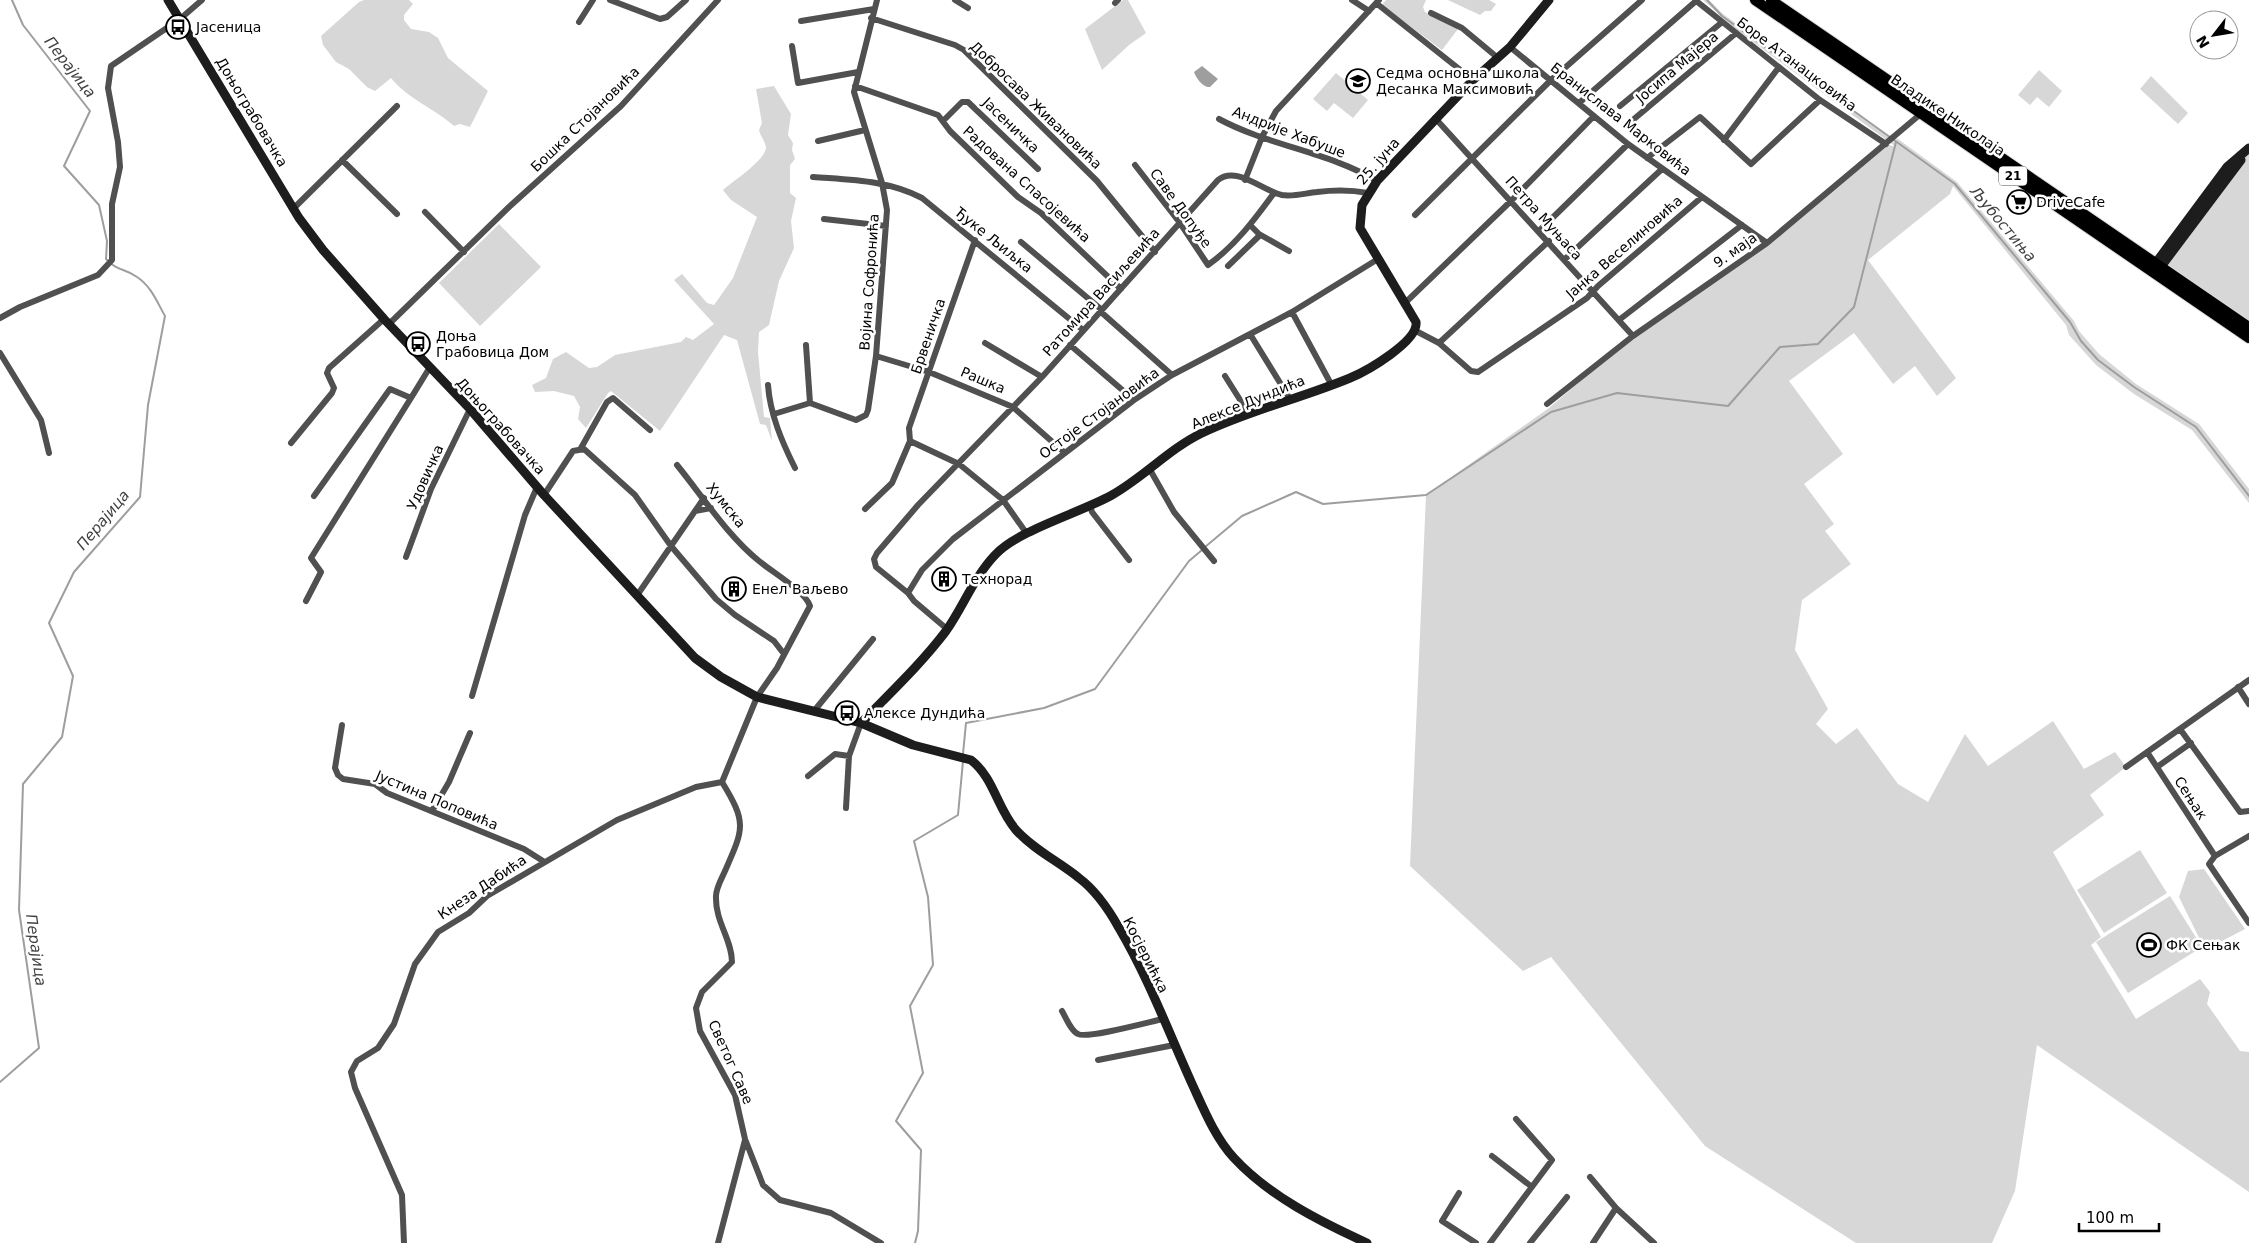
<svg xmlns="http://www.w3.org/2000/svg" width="2249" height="1243" viewBox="0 0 2249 1243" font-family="'DejaVu Sans',sans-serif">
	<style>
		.green { fill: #d7d7d7 }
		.water { fill: #9e9e9e }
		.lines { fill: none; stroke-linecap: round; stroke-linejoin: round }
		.stream { stroke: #9e9e9e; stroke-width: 2 }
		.primary-casing { stroke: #dbdbdb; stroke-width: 12 }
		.street { stroke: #505050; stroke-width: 6 }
		.secondary { stroke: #1d1d1d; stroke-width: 9 }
		.primary { stroke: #000; stroke-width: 10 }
		.labels { text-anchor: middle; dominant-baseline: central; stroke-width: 5; stroke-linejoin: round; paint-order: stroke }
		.shield { fill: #fff; stroke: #4c4c4c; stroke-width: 1 }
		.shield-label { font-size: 12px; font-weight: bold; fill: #000 }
		.poi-label { font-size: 14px; fill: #000; stroke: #fff; text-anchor: start }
		.street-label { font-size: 14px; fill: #000; stroke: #fff }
		.water-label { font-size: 15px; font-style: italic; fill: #3f3f3f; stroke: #fff }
	</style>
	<rect width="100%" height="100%" fill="#fff"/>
	<path class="green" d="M 364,0 L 409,0 L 413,4 L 404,15 L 404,20 L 411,29 L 429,32 L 438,38 L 448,58 L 488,91 L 470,127 L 460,124 L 454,126 C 434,108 409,100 391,78 L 375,91 L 367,87 L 349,69 L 336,62 L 323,45 L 321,36 L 359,2 Z
		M 1123,0 L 1128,0 L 1146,33 L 1129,45 L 1102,70 L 1085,29 Z
		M 1386,0 L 1426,0 L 1423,7 L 1425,12 L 1458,29 L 1442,50 L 1382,5 Z
		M 1448,0 L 1489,0 L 1496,4 L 1491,11 L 1485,11 L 1480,15 Z
		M 1703,0 L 1709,0 L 1723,14 L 1887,135 L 1898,139 L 1957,182 L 2074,321 L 2079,331 L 2099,354 L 2136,384 L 2199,424 L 2249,489 L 2249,503 L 2192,430 L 2134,394 L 2096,365 L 2069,335 L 2066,325 L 1953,186 L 1950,194 L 1868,260 L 1956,378 L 1937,396 L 1915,366 L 1893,384 L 1854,333 L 1789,381 L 1843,454 L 1804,484 L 1834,524 L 1825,531 L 1851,564 L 1802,600 L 1795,650 L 1828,709 L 1816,724 L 1836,744 L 1857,728 L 1898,784 L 1928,802 L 1965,734 L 1988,766 L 2053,721 L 2084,769 L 2115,752 L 2126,767 L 2090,795 L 2104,815 L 2053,852 L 2101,937 L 2091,945 L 2136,1019 L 2200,979 L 2210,992 L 2207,1004 L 2240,1051 L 2249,1052 L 2249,1192 L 2037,1045 L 2015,1191 L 1992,1243 L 1856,1243 L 1705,1146 L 1551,957 L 1523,971 L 1410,866 L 1426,495 L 1549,408 L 1633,336 L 1767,243 L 1886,144 L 1896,147 L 1737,30 Z
		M 2039,70 L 2062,91 L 2049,107 L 2037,97 L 2030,105 L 2018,95 Z
		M 1336,73 L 1368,100 L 1353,118 L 1334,103 L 1327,111 L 1313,99 Z
		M 2151,76 L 2188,113 L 2178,124 L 2140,89 Z
		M 774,86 L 791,114 L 788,135 L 793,143 L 792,150 L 795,159 L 790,165 L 790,193 L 796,198 L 791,221 L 794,248 L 779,281 L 769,325 L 759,332 L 758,352 L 764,417 L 770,418 L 772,441 L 766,425 L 760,424 L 737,340 L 724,335 L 660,431 L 611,391 L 608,393 L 586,428 L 578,419 L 580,407 L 574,396 L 554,391 L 535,392 L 532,385 L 546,378 L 553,359 L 566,352 L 589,368 L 597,367 L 615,355 L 681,342 L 686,337 L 693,340 L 714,324 L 674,280 L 682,274 L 707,303 L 714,305 L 733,278 L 757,217 L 731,200 L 723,190 C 733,181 764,161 766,148 C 766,142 760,136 759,130 L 762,123 L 756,89 Z
		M 2249,148 L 2249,327 L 2162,267 Z
		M 499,224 L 541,267 L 480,326 L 439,283 Z
		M 2140,850 L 2167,893 L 2104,933 L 2077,890 Z
		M 2204,869 L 2245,929 L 2205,950 L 2179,897 L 2188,871 Z
		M 2170,896 L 2202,947 L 2128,993 L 2096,942 Z"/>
	<path class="water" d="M 1202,66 L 1218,79 L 1210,87 C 1203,88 1196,78 1194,72 Z"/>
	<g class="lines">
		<path class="stream" d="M 1707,0 L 1722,16 L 1955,184 L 2070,322 L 2081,341 L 2098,360 L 2134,387 L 2196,427 L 2249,496
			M 1205,547 L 1242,516 L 1296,492 L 1323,504 L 1426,495 L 1551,412 L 1617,393 L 1728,406 L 1780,347 L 1818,344 L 1854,307 L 1896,142
			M 963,754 L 966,723 L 1044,708 L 1095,689 L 1189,561 L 1202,550
			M 0,1082 L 39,1048 L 19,910 L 23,784 L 62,737 L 73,676 L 49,623 L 74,572 L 140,497 L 148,405 L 165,316 C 157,302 151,286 137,277 C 125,268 118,272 106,259 L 107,241 L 99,205 L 64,166 L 90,111 L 23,25 L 12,0
			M 915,1243 L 918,1231 L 921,1150 L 896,1121 L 923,1073 L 910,1006 L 933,965 L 928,897 L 914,841 L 958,815 L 963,761"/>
		<g class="primary-casing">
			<path id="primary" d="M 1755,0 L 2249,338
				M 1771,0 L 2249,327"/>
		</g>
		<path class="street" d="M 610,0 L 660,19 L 667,17 L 686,0
			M 955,0 L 968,8
			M 1352,0 L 1369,11
			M 1695,0 L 1820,100 L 1886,144
			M 1115,3 L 1118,0
			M 1376,3 L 1473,80
			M 1431,13 L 1462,28 L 1498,58
			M 871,18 L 955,45 L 964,50 L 1097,181 L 1155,252
			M 801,21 L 874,9
			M 579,22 L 593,0
			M 792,46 L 798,83 L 858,72
			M 1510,47 L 1628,144 L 1767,243
			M 855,86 L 938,115 L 950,131 L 1018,197 L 1041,213 L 1121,289
			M 1579,103 L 1696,1
			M 1620,106 L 1721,23
			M 1435,118 L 1633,336
			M 1219,119 C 1269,146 1329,152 1377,181
			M 1634,119 L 1735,34
			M 943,121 L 962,102 L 968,102 L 1038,169
			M 1724,140 L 1779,67
			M 818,141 L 865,130
			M 1647,158 L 1700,117 L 1751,164 L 1820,100
			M 342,160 L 397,214
			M 1135,165 L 1180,223 L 1208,265 C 1235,246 1255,219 1274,193
			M 813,177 C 851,180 887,180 922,198 L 1083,330
			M 1245,180 L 1262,137 L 1276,111 L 1379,0
			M 294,208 L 397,106
			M 425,212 L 464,252
			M 1415,215 L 1551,80 L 1642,0
			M 824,219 L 886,226
			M 1539,231 L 1628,144
			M 1259,234 L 1289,251
			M 1021,242 L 1102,310
			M 1565,259 L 1662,169
			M 1228,266 L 1258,237 L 1259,234 L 1250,225
			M 1406,302 L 1512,200 L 1594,116
			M 1101,312 L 1172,375
			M 1292,312 L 1331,384
			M 0,318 L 20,307 L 98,275 L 112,260 L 112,204 L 120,167 L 118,142 L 108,88 L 111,66 L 180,19 L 202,0
			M 1619,320 L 1742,225
			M 389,324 L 509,207 L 621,106 L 718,0
			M 1416,331 L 1439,343 L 1471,371 L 1478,372 L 1587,298 L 1598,286 L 1702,197
			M 1250,334 L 1290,399
			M 985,343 L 1042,377
			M 1439,343 L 1549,241
			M 806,345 L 810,403
			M 1070,345 L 1134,400
			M 0,353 L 41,420 L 49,453
			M 876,356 L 929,372 L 1013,407 L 1065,453
			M 1225,376 L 1249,414
			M 768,385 C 770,414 782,442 795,468
			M 1547,404 L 1633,336 L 1767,243 L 1923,112
			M 774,414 L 810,403 L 856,420 L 866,415 L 868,410 L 876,356 L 887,210 L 882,183 L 854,92 L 877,0
			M 910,441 L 909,428 L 975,240
			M 910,441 L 959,464 L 1003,500 L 1027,534
			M 291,443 L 332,393 L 334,388 L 327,373 L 329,368 L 384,319
			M 581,448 L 607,402 L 613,398 L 650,430
			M 677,465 C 703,497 727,535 759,561 C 772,572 805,591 810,606 L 777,668 L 757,697 L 722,782 C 747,823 744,828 725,871 C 722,878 716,888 716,896 C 715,922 732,939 732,962 L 702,992 L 696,1008 L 700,1031 L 735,1095 L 745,1139 L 763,1185 L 780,1200 L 831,1213 L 881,1243
			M 1149,468 L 1174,512 L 1214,561
			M 544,495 L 573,451 L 584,449 L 635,495 L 671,546 L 716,599 L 735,615 L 774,641 L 784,654
			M 314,496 L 390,389 L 411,398 L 430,367
			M 1090,506 L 1092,512 L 1129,560
			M 865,509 L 892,483 L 910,441
			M 695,511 L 711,508
			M 406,557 L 431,489 L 470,409
			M 908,593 L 876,567 L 874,559 L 877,553 L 918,505 L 1042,377 L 1218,180 C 1236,165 1263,191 1282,195 C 1293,197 1306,193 1317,192 C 1333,190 1352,190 1368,193
			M 638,594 L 704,498
			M 306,601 L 321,572 L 311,558 L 411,398
			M 947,629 L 914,601 L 908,593 L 922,570 L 953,539 L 1134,400 L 1172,375 L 1292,312 L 1378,259
			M 2238,687 L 2249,704
			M 472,696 L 525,515 L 537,487
			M 814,711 L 873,639
			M 342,725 L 335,768 L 338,775 L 343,779 L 375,784 L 387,793 L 524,849 L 543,861
			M 2180,729 L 2240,812 L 2249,811
			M 2147,752 L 2215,856
			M 2126,767 L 2249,680
			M 2157,767 L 2191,743
			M 808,776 L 835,754 L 849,756
			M 846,808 L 849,756 L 861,723
			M 432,811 L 449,782 L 470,733
			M 2249,836 L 2215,856 L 2209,864 L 2249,923
			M 1062,1011 C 1066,1018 1071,1031 1078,1034 C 1087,1039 1149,1022 1163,1019
			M 1098,1060 L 1174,1045
			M 1492,1156 L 1532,1187
			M 1590,1177 L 1616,1208 L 1654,1243
			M 1459,1193 L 1442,1221 L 1476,1243
			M 404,1243 L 402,1195 L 355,1088 L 351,1072 L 357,1061 L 378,1048 L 394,1024 L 415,964 L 438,932 L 469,913 L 487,896 L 617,820 L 696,787 L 722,782
			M 718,1243 L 745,1140
			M 1490,1243 L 1552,1160 L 1516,1119
			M 1530,1243 L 1567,1197
			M 1593,1243 L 1616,1208"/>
		<path class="secondary" d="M 168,0 L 299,218 L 323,250 L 384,319 L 470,409 L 544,495 L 695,658 L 721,677 L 757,697 L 861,723 L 913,745 L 971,760 C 994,778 997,808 1016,830 C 1034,850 1058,861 1079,878 C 1095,890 1109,910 1119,928 C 1148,977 1169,1033 1193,1086 C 1204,1110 1216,1139 1234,1158 C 1269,1196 1321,1222 1367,1243
			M 2152,268 L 2227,167 L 2249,148
			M 2157,272 L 2241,160
			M 861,723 C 890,693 921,664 946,631 C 963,607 974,577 995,555 C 1018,530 1080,513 1112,495 C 1144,477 1169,449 1202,433 C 1250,410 1302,398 1350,378 C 1367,371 1419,341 1416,322 L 1360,228 L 1362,205 L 1377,181 L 1473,80 L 1510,47 L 1549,0"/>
		<use href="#primary" class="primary"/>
	</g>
	<defs>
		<g id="bus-ring" transform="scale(1.25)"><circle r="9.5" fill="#fff" stroke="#000" stroke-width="1.5"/><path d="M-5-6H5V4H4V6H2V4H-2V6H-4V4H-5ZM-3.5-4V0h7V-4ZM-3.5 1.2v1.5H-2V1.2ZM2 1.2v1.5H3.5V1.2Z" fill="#000"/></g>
		<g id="school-ring" transform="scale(1.25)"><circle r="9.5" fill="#fff" stroke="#000" stroke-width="1.5"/><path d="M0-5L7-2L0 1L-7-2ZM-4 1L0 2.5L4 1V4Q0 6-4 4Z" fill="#000"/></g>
		<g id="supermarket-ring" transform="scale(1.25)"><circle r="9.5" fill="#fff" stroke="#000" stroke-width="1.5"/><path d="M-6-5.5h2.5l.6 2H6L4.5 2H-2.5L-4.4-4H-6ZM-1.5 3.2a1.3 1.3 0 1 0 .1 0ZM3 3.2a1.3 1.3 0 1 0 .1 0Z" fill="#000"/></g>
		<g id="building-ring" transform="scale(1.25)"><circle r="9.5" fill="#fff" stroke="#000" stroke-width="1.5"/><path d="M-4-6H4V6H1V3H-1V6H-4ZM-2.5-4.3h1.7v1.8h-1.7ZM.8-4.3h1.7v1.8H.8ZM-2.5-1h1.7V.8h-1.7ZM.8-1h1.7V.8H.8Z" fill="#000"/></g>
		<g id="stadium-ring" transform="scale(1.25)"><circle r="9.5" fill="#fff" stroke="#000" stroke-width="1.5"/><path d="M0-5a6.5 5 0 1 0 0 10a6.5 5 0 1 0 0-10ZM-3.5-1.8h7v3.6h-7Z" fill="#000"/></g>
	</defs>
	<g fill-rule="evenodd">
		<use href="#bus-ring" x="178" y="27"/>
		<use href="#school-ring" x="1358" y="81"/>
		<use href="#supermarket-ring" x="2019" y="202"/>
		<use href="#bus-ring" x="418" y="344"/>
		<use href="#building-ring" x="944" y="579"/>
		<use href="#building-ring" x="734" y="589"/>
		<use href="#bus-ring" x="847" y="713"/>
		<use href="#stadium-ring" x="2149" y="945"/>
	</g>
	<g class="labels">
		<rect class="shield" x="1999" y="166.5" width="28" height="19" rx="4"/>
		<g class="shield-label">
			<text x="2013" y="176">21</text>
		</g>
		<g class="poi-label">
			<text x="196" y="27">Јасеница</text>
			<text x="1376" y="73">Седма основна школа<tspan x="1376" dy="16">Десанка Максимовић</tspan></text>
			<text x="2036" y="202">DriveCafe</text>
			<text x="436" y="336">Доња<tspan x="436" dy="16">Грабовица Дом</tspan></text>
			<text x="962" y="579">Технорад</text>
			<text x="752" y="589">Енел Ваљево</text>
			<text x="864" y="713">Алексе Дундића</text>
			<text x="2166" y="945">ФК Сењак</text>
		</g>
		<g class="street-label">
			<text transform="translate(1797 64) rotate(37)">Боре Атанацковића</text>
			<text transform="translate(1677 67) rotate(-40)">Јосипа Мајера</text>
			<text transform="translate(1036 105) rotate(44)">Добросава Живановића</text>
			<text transform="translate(252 112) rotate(59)">Доњограбовачка</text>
			<text transform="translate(1948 115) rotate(34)">Владике Николаја</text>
			<text transform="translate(585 119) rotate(-44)">Бошка Стојановића</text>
			<text transform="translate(1621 119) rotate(38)">Бранислава Марковића</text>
			<text transform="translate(1011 125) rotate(44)">Јасеничка</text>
			<text transform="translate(1289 132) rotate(21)">Андрије Хабуше</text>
			<text transform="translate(1378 161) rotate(-49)">25. јуна</text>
			<text transform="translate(1027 184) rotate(42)">Радована Спасојевића</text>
			<text transform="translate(1181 208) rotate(54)">Саве Допуђе</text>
			<text transform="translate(1544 218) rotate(48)">Петра Муњаса</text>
			<text transform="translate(994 240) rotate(39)">Ђуке Љиљка</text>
			<text transform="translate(1624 247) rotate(-41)">Јанка Веселиновића</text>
			<text transform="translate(1735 250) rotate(-35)">9. маја</text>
			<text transform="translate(869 282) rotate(-86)">Војина Софронића</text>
			<text transform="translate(1101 292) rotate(-48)">Ратомира Васиљевића</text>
			<text transform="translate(928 336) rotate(-71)">Брвеничка</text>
			<text transform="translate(983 380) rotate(23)">Рашка</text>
			<text transform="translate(1248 402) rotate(-22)">Алексе Дундића</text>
			<text transform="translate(1099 413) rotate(-36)">Остоје Стојановића</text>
			<text transform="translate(501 426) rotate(48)">Доњограбовачка</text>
			<text transform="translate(425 477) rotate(-66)">Удовичка</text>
			<text transform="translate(726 505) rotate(51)">Хумска</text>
			<text transform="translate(2191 798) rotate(57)">Сењак</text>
			<text transform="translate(437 800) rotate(23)">Јустина Поповића</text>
			<text transform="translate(482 887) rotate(-34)">Кнеза Дабића</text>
			<text transform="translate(1146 955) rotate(63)">Косјерићка</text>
			<text transform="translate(731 1062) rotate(66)">Светог Саве</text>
		</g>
		<g class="water-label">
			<text transform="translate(70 67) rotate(52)">Перајица</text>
			<text transform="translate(2003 224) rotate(50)">Љубостиња</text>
			<text transform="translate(103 520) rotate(-50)">Перајица</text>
			<text transform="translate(36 950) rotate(82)">Перајица</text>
		</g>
	</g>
	<g transform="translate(2214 35) rotate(239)"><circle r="24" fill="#ffffff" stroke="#999999"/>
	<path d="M0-4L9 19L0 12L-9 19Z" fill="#000000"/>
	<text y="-8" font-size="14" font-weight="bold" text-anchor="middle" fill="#000000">N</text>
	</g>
	<path d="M2079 1223v8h80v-8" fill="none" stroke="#000000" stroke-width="2.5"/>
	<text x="2086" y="1223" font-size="15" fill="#000000" stroke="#ffffff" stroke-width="4" paint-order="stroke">100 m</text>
</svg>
